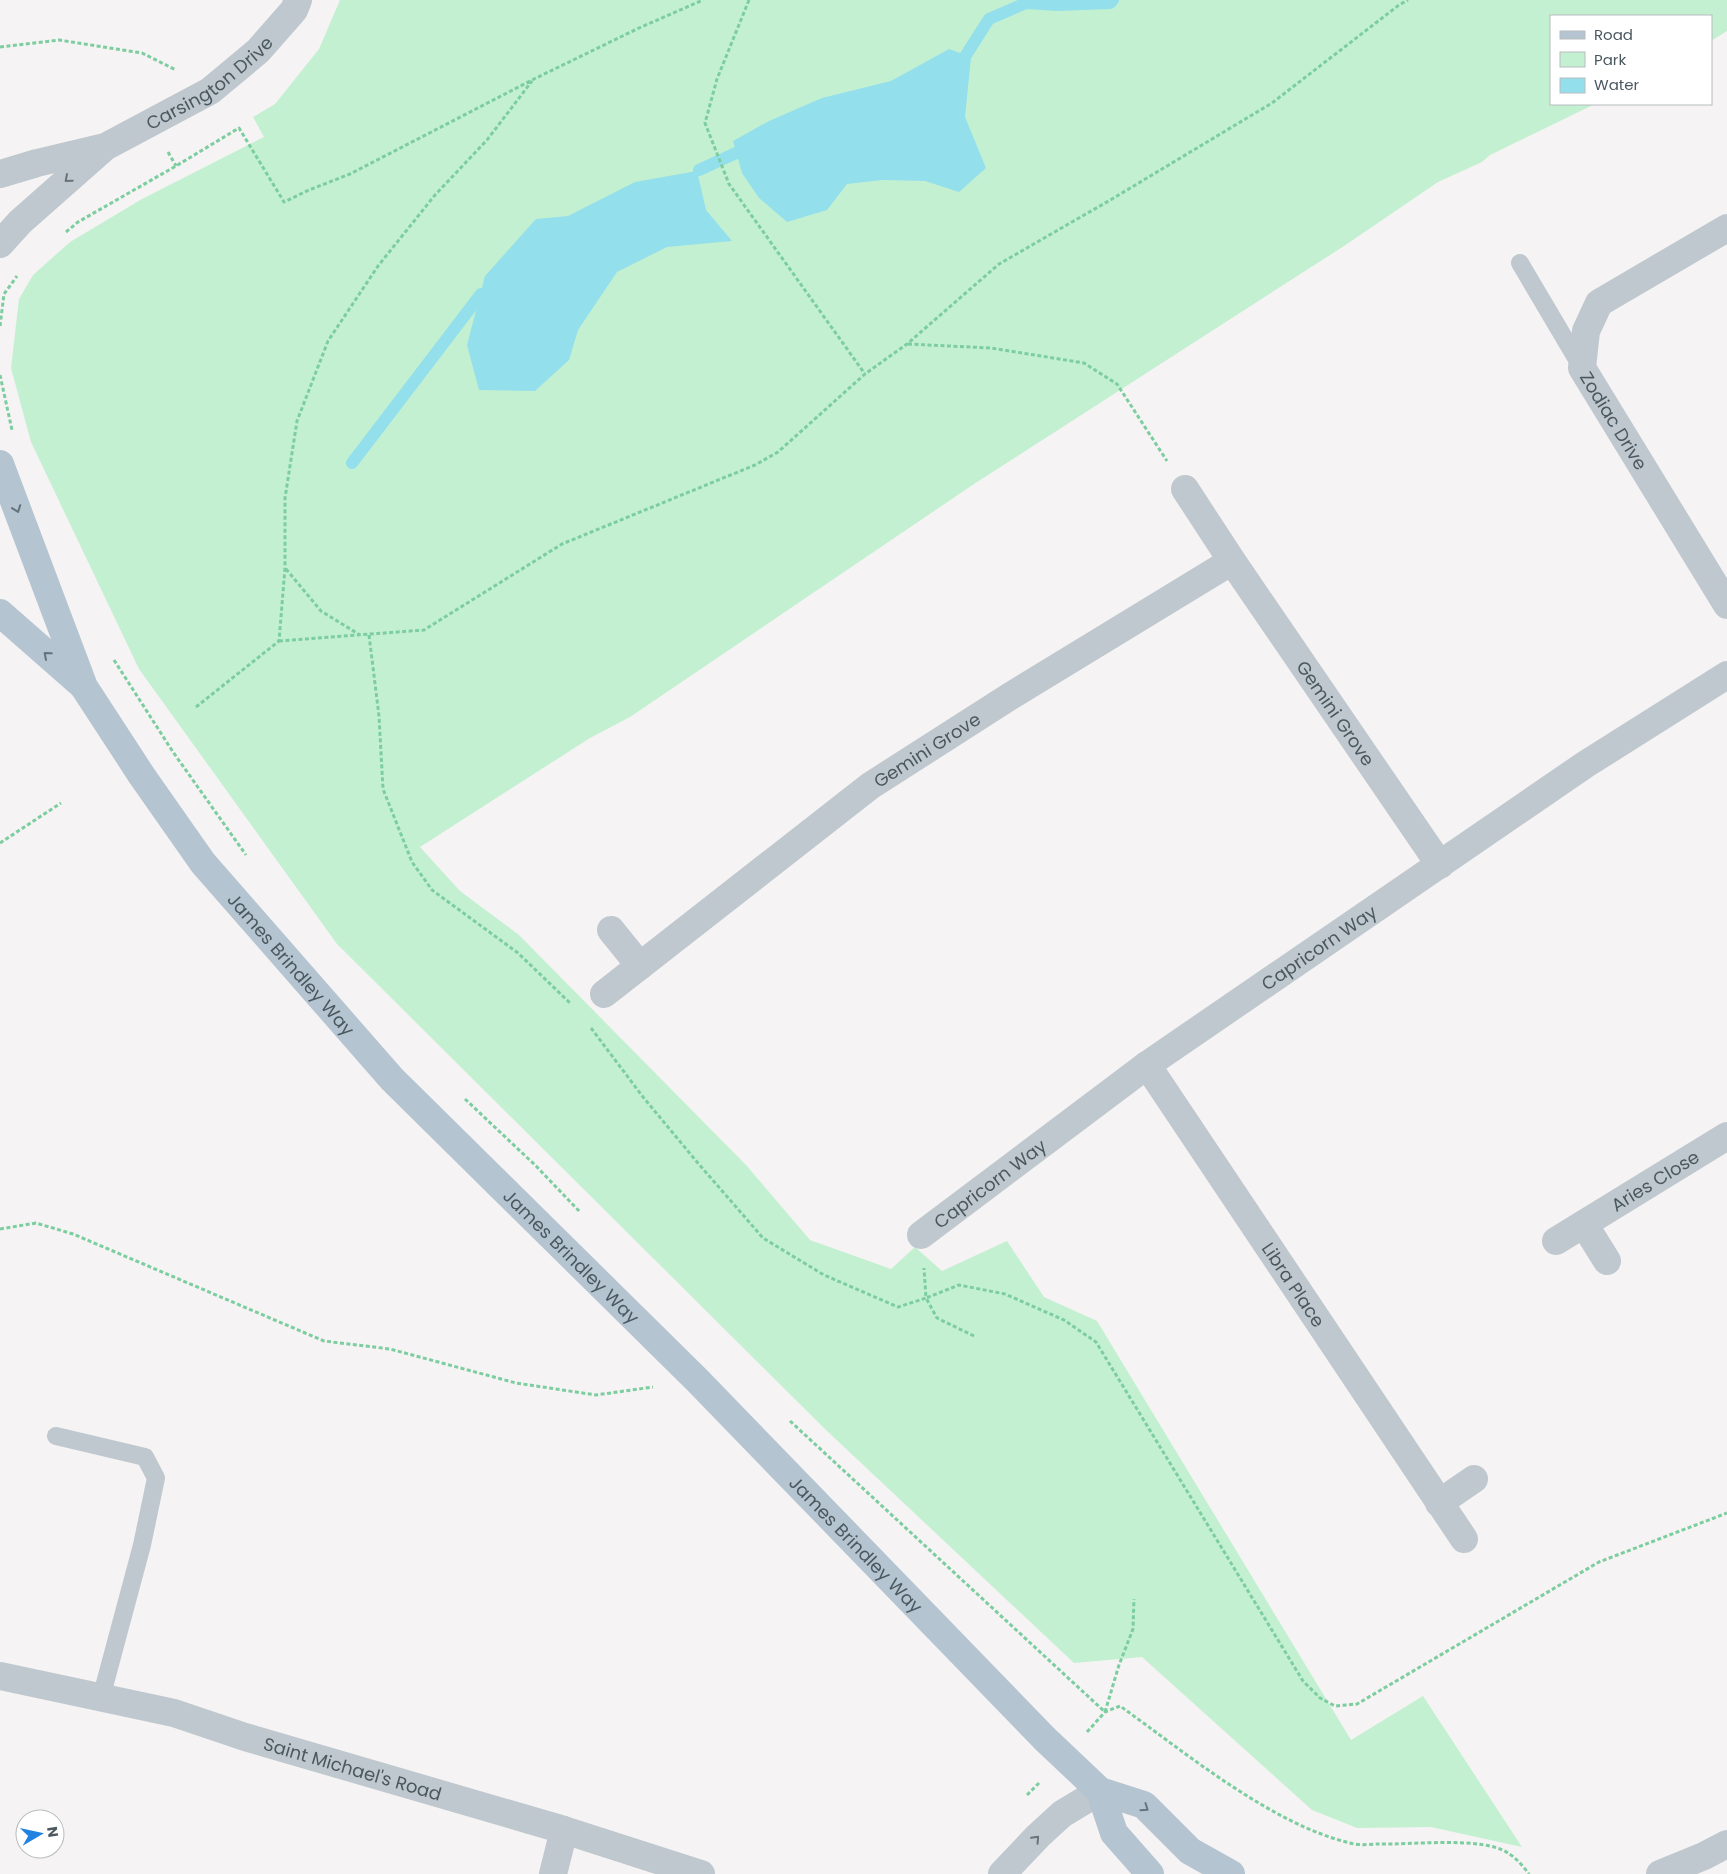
<svg xmlns="http://www.w3.org/2000/svg" width="1727" height="1874" viewBox="0 0 1727 1874" font-family="Poppins,sans-serif">
	<style>
		.green { fill: #c4f0d2 }
		.water { fill: #93dfeb }
		.lines { fill: none; stroke-linecap: round; stroke-linejoin: round }
		.stream { stroke: #93dfeb; stroke-width: 12 }
		.path { stroke: #7ccd9f; stroke-width: 3; stroke-dasharray: 4 2.5; stroke-linecap: butt }
		.service { stroke: #bfc8ce; stroke-width: 18 }
		.minor { stroke: #bfc8ce; stroke-width: 28 }
		.tertiary { stroke: #bfc8ce; stroke-width: 28 }
		.primary { stroke: #b4c4d0; stroke-width: 28 }
		.oneway { stroke: #68747c }
		.oneway2 { stroke: #65737c }
		.labels { text-anchor: middle; dominant-baseline: central; stroke-width: 4; stroke-linejoin: round; paint-order: stroke }
		.street-label { font-size: 18px; fill: #4b5860; stroke: #fff }
	</style>
	<rect width="100%" height="100%" fill="#f5f3f3"/>
	<path class="green" d="M 340,0 L 1727,0 L 1727,31 L 1711,41 L 1711,16 L 1551,16 L 1551,104 L 1595,104 L 1490,155 L 1482,162 L 1438,182 L 1344,246 L 977,482 L 630,717 L 590,738 L 420,847 L 460,891 L 519,935 L 746,1165 L 810,1240 L 891,1269 L 915,1247 L 942,1271 L 1007,1241 L 1044,1297 L 1097,1321 L 1351,1740 L 1423,1696 L 1522,1847 L 1431,1827 L 1357,1828 L 1312,1810 L 1142,1657 L 1074,1663 L 826,1430 L 337,944 L 139,669 L 31,442 L 11,368 L 19,299 L 33,275 L 70,242 L 142,199 L 264,137 L 253,117 L 275,104 L 319,49 Z"/>
	<path class="water" d="M 949,49 L 971,57 L 965,117 L 986,168 L 959,192 L 925,181 L 882,180 L 847,184 L 827,210 L 787,222 L 759,198 L 742,173 L 733,141 L 769,121 L 822,98 L 891,81 Z
		M 697,171 L 706,210 L 732,241 L 667,247 L 617,272 L 578,330 L 569,360 L 535,391 L 479,390 L 467,345 L 485,276 L 536,219 L 568,216 L 635,182 Z"/>
	<g class="lines">
		<path class="stream" d="M 966,55 L 989,19 L 1026,3 L 1057,5 L 1110,3 L 1113,0
			M 699,170 L 736,153
			M 352,463 L 481,294"/>
		<path class="path" d="M 749,0 L 717,79 L 705,123 L 729,184 L 865,374
			M 0,47 L 59,40 L 142,53 L 176,70
			M 168,152 L 176,166
			M 66,232 L 78,222 L 176,166 L 239,128 L 284,202 L 309,190 L 350,174 L 534,79 L 639,28 L 703,0
			M 0,326 L 4,294 L 17,276
			M 908,344 L 991,348 L 1084,363 L 1117,384 L 1167,461
			M 0,375 L 12,430
			M 286,569 L 321,611 L 360,635
			M 369,635 L 379,716 L 383,789 L 412,862 L 432,890 L 518,953 L 571,1004
			M 279,641 L 424,630 L 562,544 L 755,465 L 778,452 L 865,374 L 907,344 L 999,264 L 1112,199 L 1272,103 L 1399,5 L 1408,0
			M 114,660 L 173,752 L 246,855
			M 196,707 L 279,641 L 285,568 L 285,498 L 297,421 L 328,341 L 378,266 L 435,195 L 487,140 L 532,81
			M 0,843 L 61,803
			M 591,1028 L 643,1097 L 697,1162 L 763,1238 L 824,1275 L 898,1307 L 926,1298 L 924,1268
			M 465,1099 L 536,1166 L 580,1212
			M 0,1229 L 36,1223 L 73,1234 L 324,1341 L 390,1349 L 516,1383 L 596,1395 L 653,1387
			M 974,1336 L 937,1318 L 926,1298 L 959,1285 L 1005,1294 L 1064,1320 L 1096,1342 L 1303,1681 L 1320,1698 L 1335,1706 L 1357,1704 L 1599,1562 L 1727,1513
			M 790,1421 L 1105,1712
			M 1105,1712 L 1119,1665 L 1133,1629 L 1134,1599
			M 1087,1732 L 1105,1712 L 1120,1706 C 1186,1753 1271,1824 1350,1843 C 1359,1846 1371,1844 1380,1844 C 1411,1845 1483,1836 1508,1853 C 1515,1857 1524,1867 1529,1874
			M 1027,1795 L 1040,1782"/>
		<path class="service" d="M 1520,263 L 1582,368
			M 56,1436 L 145,1457 L 156,1478 L 142,1545 L 101,1698"/>
		<g class="minor">
			<path d="M 0,174 L 37,163 L 100,148"/>
			<path id="s1" d="M 1727,228 L 1599,303 L 1586,331 L 1582,368 L 1727,605"/>
			<path id="s2" d="M 0,244 L 20,222 L 105,147 L 210,91 L 258,51 L 294,10 L 298,0"/>
			<path id="s3" d="M 1185,489 L 1232,561 L 1440,865"/>
			<path d="M 611,930 L 640,966"/>
			<path id="s4" d="M 604,994 L 870,786 L 1009,697 L 1232,561"/>
			<path id="s5" d="M 1147,1065 L 1464,1539"/>
			<path d="M 1584,1224 L 1607,1261"/>
			<path id="s6" d="M 921,1235 L 1147,1065 L 1586,764 L 1727,675"/>
			<path id="s7" d="M 1556,1241 L 1727,1136"/>
			<path d="M 1439,1503 L 1474,1479"/>
			<path d="M 553,1874 L 564,1830"/>
			<path d="M 1002,1874 L 1038,1836 L 1062,1814 L 1100,1791"/>
		</g>
		<g class="tertiary">
			<path id="s8" d="M 0,1676 L 174,1713 L 245,1737 L 564,1830 L 701,1874"/>
			<path d="M 1660,1874 L 1704,1856 L 1727,1844"/>
		</g>
		<g class="primary">
			<path id="s9" d="M 0,464 L 84,687 L 142,776 L 203,863 L 392,1079 L 698,1381 L 1045,1739 L 1100,1791 L 1144,1805 L 1190,1851 L 1231,1874"/>
			<path d="M 0,613 L 81,684"/>
			<path d="M 1100,1791 L 1114,1833 L 1150,1874"/>
		</g>
	</g>
	<defs><path id="oneway-chevron" d="M-2-3.5L2.5 0L-2 3.5" fill="none" stroke-width="1.6" stroke-linecap="round" stroke-linejoin="round" transform="scale(1.25)"/></defs>
	<g class="oneway">
		<use href="#oneway-chevron" transform="translate(68 179) rotate(139)"/>
		<use href="#oneway-chevron" transform="translate(1036 1839) rotate(-47)"/>
	</g>
	<g class="oneway2">
		<use href="#oneway-chevron" transform="translate(17 509) rotate(70)"/>
		<use href="#oneway-chevron" transform="translate(47 655) rotate(-139)"/>
		<use href="#oneway-chevron" transform="translate(1145 1808) rotate(35)"/>
	</g>
	<g class="labels">
		<g class="street-label">
			<text stroke="none"><textPath href="#s2" startOffset="266">Carsington Drive</textPath></text>
			<text stroke="none"><textPath href="#s1" startOffset="278">Zodiac Drive</textPath></text>
			<text stroke="none"><textPath href="#s3" startOffset="270">Gemini Grove</textPath></text>
			<text stroke="none"><textPath href="#s4" startOffset="405">Gemini Grove</textPath></text>
			<text stroke="none"><textPath href="#s6" startOffset="491">Capricorn Way</textPath></text>
			<text stroke="none"><textPath href="#s9" startOffset="585">James Brindley Way</textPath></text>
			<text stroke="none"><textPath href="#s7" startOffset="116">Aries Close</textPath></text>
			<text stroke="none"><textPath href="#s6" startOffset="86">Capricorn Way</textPath></text>
			<text stroke="none"><textPath href="#s9" startOffset="990">James Brindley Way</textPath></text>
			<text stroke="none"><textPath href="#s5" startOffset="264">Libra Place</textPath></text>
			<text stroke="none"><textPath href="#s9" startOffset="1395">James Brindley Way</textPath></text>
			<text stroke="none"><textPath href="#s8" startOffset="365">Saint Michael's Road</textPath></text>
		</g>
	</g>
	<rect x="1550" y="15" width="162" height="90" fill="#ffffff" stroke="#b7bcbf"/>
	<rect x="1560" y="31" width="25" height="8" fill="#b4c4d0" stroke="#b7bcbf"/>
	<text x="1594" y="40" font-size="15" fill="#4b5860">Road</text>
	<rect x="1560" y="52" width="25" height="15" fill="#c4f0d2" stroke="#b7bcbf"/>
	<text x="1594" y="65" font-size="15" fill="#4b5860">Park</text>
	<rect x="1560" y="78" width="25" height="15" fill="#93dfeb" stroke="#b7bcbf"/>
	<text x="1594" y="90" font-size="15" fill="#4b5860">Water</text>
	<g transform="translate(40 1834) rotate(81)"><circle r="24" fill="#ffffff" stroke="#b7bcbf"/>
	<path d="M0-4L9 19L0 12L-9 19Z" fill="#2083e2"/>
	<text y="-8" font-size="14" font-weight="bold" text-anchor="middle" fill="#4b5860">N</text>
	</g>
</svg>
